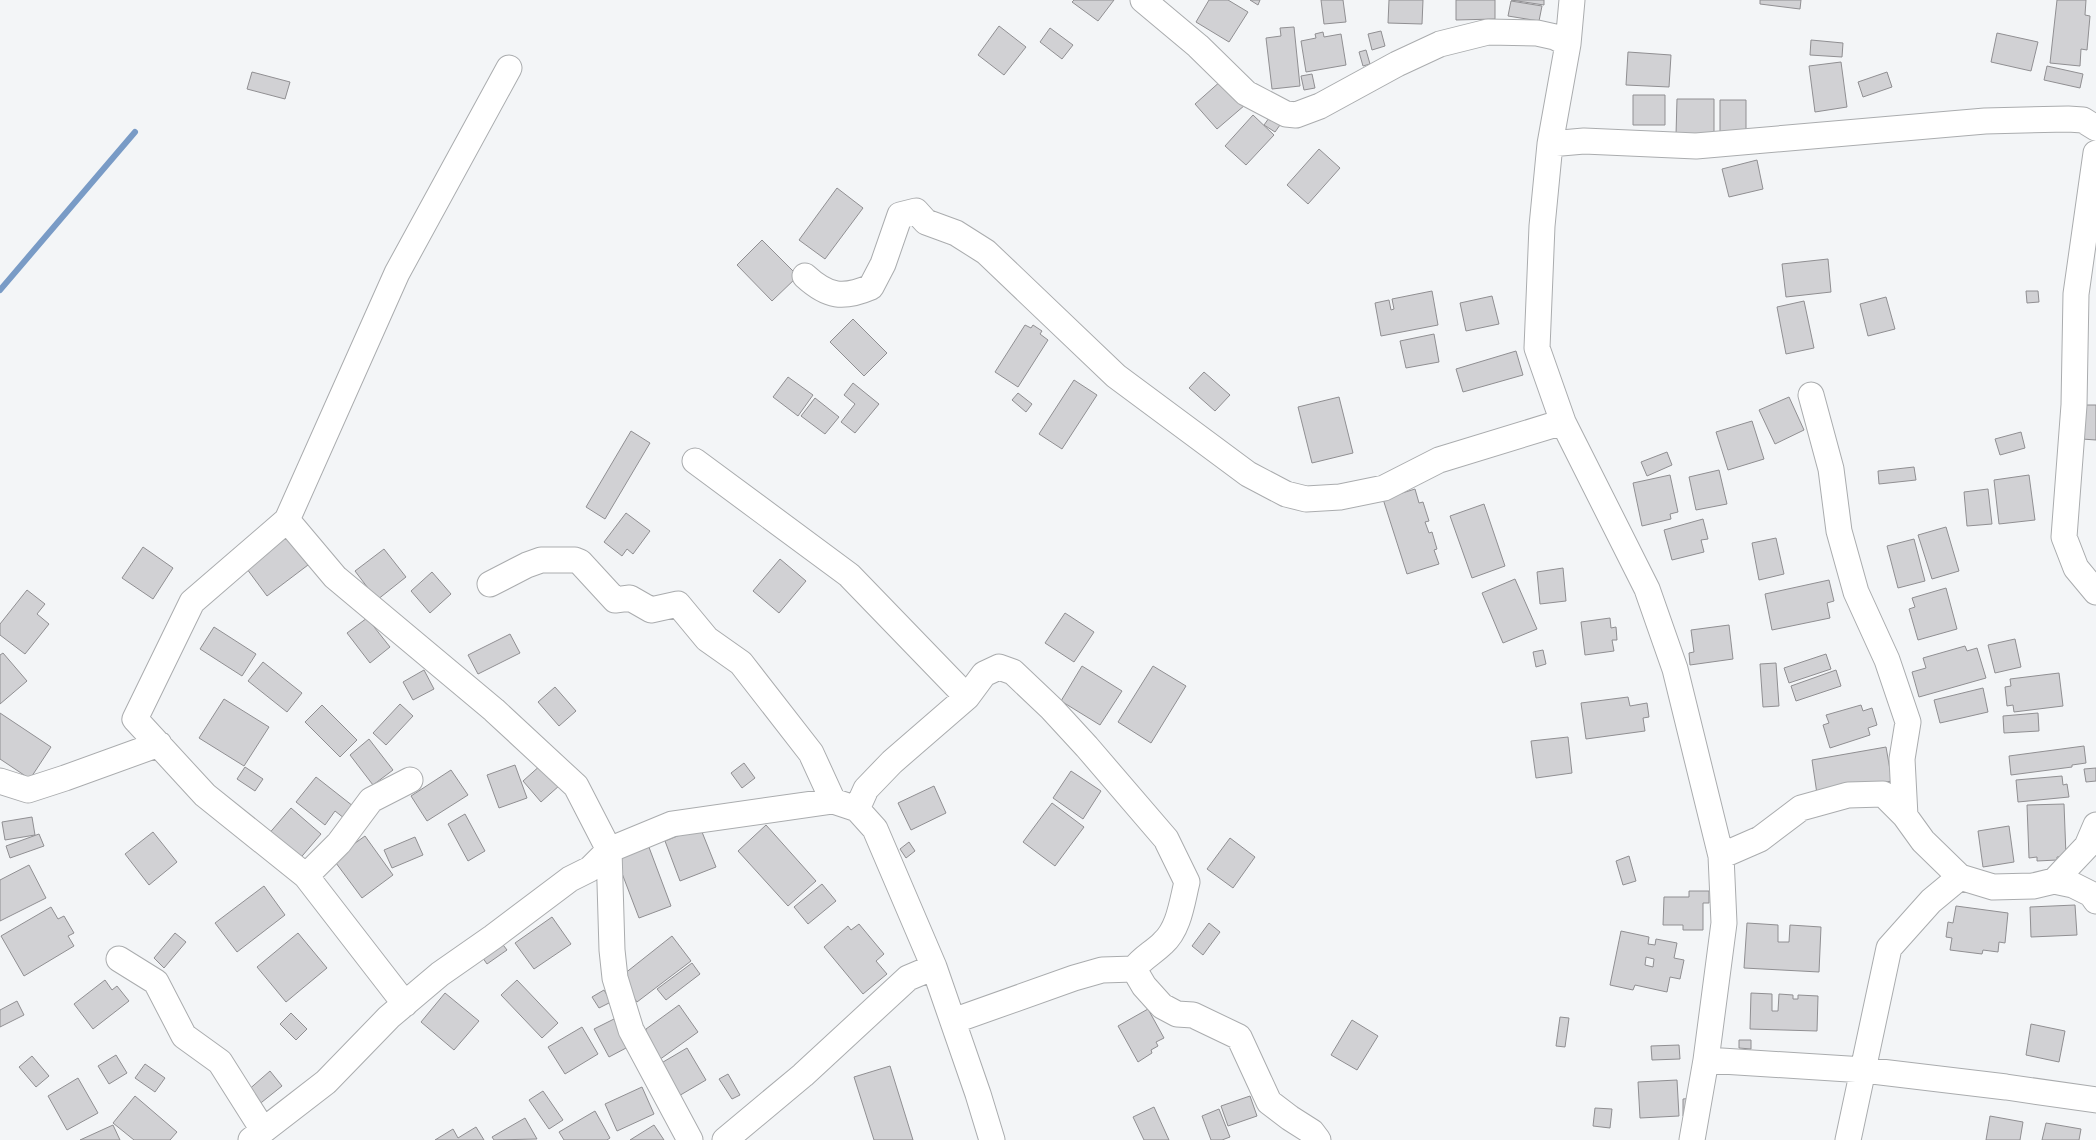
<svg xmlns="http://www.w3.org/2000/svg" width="2096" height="1140" viewBox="0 0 2096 1140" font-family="'Alegreya Sans',sans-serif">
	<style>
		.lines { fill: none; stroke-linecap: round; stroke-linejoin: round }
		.stream { stroke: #799bc6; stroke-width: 6 }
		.building { fill: #d1d1d4; stroke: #908f92; fill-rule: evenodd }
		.minor-casing { stroke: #aaacae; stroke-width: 27 }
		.minor { stroke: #fff; stroke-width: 25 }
	</style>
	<rect width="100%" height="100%" fill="#f3f5f7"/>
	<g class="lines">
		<path class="stream" d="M 0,290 L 135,132"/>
	</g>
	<path class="building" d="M 1074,0 L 1114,0 L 1098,21 L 1072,2 Z
		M 1209,0 L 1228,0 L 1248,12 L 1229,42 L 1196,22 Z
		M 1250,0 L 1260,0 L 1258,5 Z
		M 1321,0 L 1343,0 L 1346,22 L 1324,24 Z
		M 1389,0 L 1423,0 L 1422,24 L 1388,23 Z
		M 1456,0 L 1495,0 L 1495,19 L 1456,20 Z
		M 1511,0 L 1544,0 L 1544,5 Z
		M 1760,0 L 1801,0 L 1800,9 L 1760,4 Z
		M 2057,0 L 2086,0 L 2085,15 L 2090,16 L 2087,50 L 2081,49 L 2080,66 L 2050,63 Z
		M 1511,1 L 1542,6 L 1539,21 L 1508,16 Z
		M 999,26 L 1026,47 L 1004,75 L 978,55 Z
		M 1294,27 L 1300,86 L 1272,89 L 1266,38 L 1281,36 L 1280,28 Z
		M 1050,28 L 1073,45 L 1062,59 L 1040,42 Z
		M 1381,31 L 1385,46 L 1372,50 L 1368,34 Z
		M 1323,32 L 1324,37 L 1341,34 L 1346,65 L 1306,72 L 1301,41 L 1316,38 L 1315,34 Z
		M 1997,33 L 2038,42 L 2031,71 L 1991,62 Z
		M 1811,40 L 1843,43 L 1842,57 L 1810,55 Z
		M 1366,50 L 1370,64 L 1363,66 L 1359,52 Z
		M 1628,52 L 1671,55 L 1669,87 L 1626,85 Z
		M 1841,62 L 1847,107 L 1815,112 L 1809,66 Z
		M 2047,66 L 2083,74 L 2080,88 L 2044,80 Z
		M 252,72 L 290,82 L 285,99 L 247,89 Z
		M 1887,72 L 1892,87 L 1863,97 L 1858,82 Z
		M 1312,74 L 1315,88 L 1304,90 L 1301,76 Z
		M 1222,80 L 1245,105 L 1217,129 L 1195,104 Z
		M 1633,95 L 1665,95 L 1665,125 L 1633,125 Z
		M 1677,99 L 1714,99 L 1714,135 L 1676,135 Z
		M 1720,100 L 1746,100 L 1746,133 L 1720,132 Z
		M 1274,111 L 1285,118 L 1275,132 L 1264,125 Z
		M 1253,115 L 1274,135 L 1246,165 L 1225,146 Z
		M 1319,149 L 1340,168 L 1308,204 L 1287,185 Z
		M 1757,160 L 1763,189 L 1729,197 L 1722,169 Z
		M 837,188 L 863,208 L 825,259 L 799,240 Z
		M 762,240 L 798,276 L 772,301 L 737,265 Z
		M 1828,259 L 1831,292 L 1786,297 L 1782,264 Z
		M 1432,291 L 1438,325 L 1381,336 L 1375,303 L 1389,300 L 1391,310 L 1394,309 L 1392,299 Z
		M 2026,291 L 2038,291 L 2039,302 L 2027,303 Z
		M 1492,296 L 1499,324 L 1466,331 L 1460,303 Z
		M 1886,297 L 1895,329 L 1868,336 L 1860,304 Z
		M 1804,301 L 1814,348 L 1786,354 L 1777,307 Z
		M 853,319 L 887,353 L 864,376 L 830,342 Z
		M 1025,325 L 1031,328 L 1033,325 L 1042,331 L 1040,334 L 1048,340 L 1018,387 L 995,372 Z
		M 1434,334 L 1439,362 L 1406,368 L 1400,341 Z
		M 1516,351 L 1523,375 L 1463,392 L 1456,369 Z
		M 1204,372 L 1230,395 L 1215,411 L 1189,388 Z
		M 788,377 L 813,395 L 798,416 L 773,397 Z
		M 1074,380 L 1097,395 L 1062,449 L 1039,434 Z
		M 853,383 L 879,404 L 855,433 L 841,422 L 855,404 L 844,395 Z
		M 1018,393 L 1032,404 L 1026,412 L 1012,400 Z
		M 1339,397 L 1353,453 L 1312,463 L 1298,407 Z
		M 1789,397 L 1804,430 L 1775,444 L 1759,410 Z
		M 815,398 L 839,417 L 825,434 L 801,416 Z
		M 2083,405 L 2096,405 L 2096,440 L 2082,439 Z
		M 1752,421 L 1764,459 L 1728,470 L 1716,432 Z
		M 631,431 L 650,443 L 605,519 L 586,507 Z
		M 2021,432 L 2025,448 L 2000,455 L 1995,439 Z
		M 1667,452 L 1672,465 L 1647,476 L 1641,462 Z
		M 1914,467 L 1916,480 L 1879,484 L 1878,471 Z
		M 1719,470 L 1727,504 L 1696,510 L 1689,477 Z
		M 1670,475 L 1678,512 L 1670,514 L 1671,519 L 1642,526 L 1633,483 Z
		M 2029,475 L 2035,520 L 1999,524 L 1994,480 Z
		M 1415,489 L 1419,503 L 1423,502 L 1429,521 L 1425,522 L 1429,533 L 1432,532 L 1437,549 L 1434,550 L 1439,564 L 1407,574 L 1383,499 Z
		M 1988,489 L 1992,524 L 1967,526 L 1964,492 Z
		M 1484,504 L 1505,566 L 1472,578 L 1450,516 Z
		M 626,513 L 650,531 L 633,554 L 627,549 L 622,556 L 604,542 Z
		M 1703,519 L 1708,539 L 1701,540 L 1704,552 L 1672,560 L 1664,530 Z
		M 1946,527 L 1959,571 L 1932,579 L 1918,535 Z
		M 285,533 L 308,565 L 267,596 L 244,565 Z
		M 1776,538 L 1784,574 L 1759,580 L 1752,543 Z
		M 1914,539 L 1925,581 L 1898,588 L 1887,546 Z
		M 143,547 L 173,568 L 153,599 L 122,578 Z
		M 384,549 L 406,577 L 377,600 L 355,571 Z
		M 780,559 L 806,581 L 779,613 L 753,591 Z
		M 1563,568 L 1566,601 L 1540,604 L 1537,572 Z
		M 432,572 L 451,594 L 430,613 L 411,591 Z
		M 1515,579 L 1537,629 L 1503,643 L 1482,593 Z
		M 1829,580 L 1834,601 L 1827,603 L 1830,618 L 1772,630 L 1765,594 Z
		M 1946,588 L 1957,629 L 1918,640 L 1909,609 L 1915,607 L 1912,598 Z
		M 27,590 L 45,604 L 37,614 L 49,624 L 25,654 L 0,635 L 0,624 Z
		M 1065,613 L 1094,632 L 1074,662 L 1045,643 Z
		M 367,618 L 390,647 L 370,663 L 347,633 Z
		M 1610,618 L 1611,628 L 1616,627 L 1617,640 L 1612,640 L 1614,651 L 1585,655 L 1581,622 Z
		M 1729,625 L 1733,659 L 1690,665 L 1689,653 L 1694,652 L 1691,630 Z
		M 214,627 L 256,654 L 242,676 L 200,649 Z
		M 510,634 L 520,653 L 478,674 L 468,655 Z
		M 2015,639 L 2021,667 L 1995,673 L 1988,645 Z
		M 1965,646 L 1967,651 L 1977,648 L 1986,678 L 1919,697 L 1912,672 L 1926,668 L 1923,658 Z
		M 1543,650 L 1546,664 L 1536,667 L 1533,652 Z
		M 3,653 L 27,681 L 0,704 L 0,655 Z
		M 1826,654 L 1831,669 L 1789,683 L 1784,668 Z
		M 263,662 L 302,693 L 287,712 L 248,681 Z
		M 1776,663 L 1779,706 L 1763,707 L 1760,664 Z
		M 1082,666 L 1122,691 L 1100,725 L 1061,701 Z
		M 1153,666 L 1186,686 L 1151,743 L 1118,722 Z
		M 424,670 L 434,689 L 413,700 L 403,682 Z
		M 1836,670 L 1841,686 L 1796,701 L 1791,686 Z
		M 2059,673 L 2063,706 L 2014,712 L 2013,705 L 2007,706 L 2005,687 L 2011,686 L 2010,679 Z
		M 555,687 L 576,711 L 559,726 L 538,702 Z
		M 1983,688 L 1988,712 L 1940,723 L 1934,700 Z
		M 1628,697 L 1630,706 L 1647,703 L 1649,717 L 1643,718 L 1645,731 L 1586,739 L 1581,703 Z
		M 224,699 L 269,727 L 244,766 L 199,738 Z
		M 400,704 L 413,716 L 386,745 L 373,733 Z
		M 322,705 L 357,740 L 340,757 L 305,722 Z
		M 1861,705 L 1863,711 L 1872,708 L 1877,725 L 1868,728 L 1870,735 L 1830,748 L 1823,725 L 1829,723 L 1826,715 Z
		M 0,713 L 51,747 L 30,779 L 0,759 Z
		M 2038,713 L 2039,731 L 2004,733 L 2003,716 Z
		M 1568,737 L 1572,773 L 1536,778 L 1531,741 Z
		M 369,739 L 393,770 L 373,785 L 350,755 Z
		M 2084,746 L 2086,763 L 2072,765 L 2072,767 L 2011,775 L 2009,756 Z
		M 1886,747 L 1892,781 L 1817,794 L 1812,760 Z
		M 744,763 L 755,778 L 742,788 L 731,773 Z
		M 542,764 L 560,785 L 541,802 L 523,781 Z
		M 515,765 L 527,798 L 499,808 L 487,775 Z
		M 245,767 L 263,779 L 255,791 L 237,779 Z
		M 2096,768 L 2096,781 L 2086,782 L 2084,769 Z
		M 451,770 L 468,795 L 427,821 L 411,796 Z
		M 1071,771 L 1101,791 L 1083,819 L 1053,798 Z
		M 2062,776 L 2063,785 L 2067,784 L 2069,797 L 2018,802 L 2016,780 Z
		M 316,777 L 358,810 L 349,822 L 335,811 L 325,825 L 296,802 Z
		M 934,786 L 946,813 L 911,830 L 898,803 Z
		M 1052,803 L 1084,827 L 1055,866 L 1023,842 Z
		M 2064,804 L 2066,856 L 2057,857 L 2057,860 L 2037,861 L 2037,857 L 2029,858 L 2027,805 Z
		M 291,808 L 321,834 L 297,862 L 267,836 Z
		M 465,814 L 485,851 L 468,861 L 448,824 Z
		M 32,817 L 35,835 L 5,840 L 2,822 Z
		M 766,825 L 816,881 L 788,906 L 738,851 Z
		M 2009,826 L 2014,862 L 1983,867 L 1978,831 Z
		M 700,827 L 716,867 L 680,881 L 665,841 Z
		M 153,832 L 177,862 L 149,885 L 125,854 Z
		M 39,834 L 44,846 L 10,858 L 6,846 Z
		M 365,836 L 393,875 L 362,898 L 333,859 Z
		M 415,837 L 423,855 L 392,868 L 384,850 Z
		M 1230,838 L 1255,857 L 1233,888 L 1207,869 Z
		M 647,842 L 671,906 L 639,918 L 615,855 Z
		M 909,842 L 915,851 L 906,858 L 900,849 Z
		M 1629,856 L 1636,881 L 1623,885 L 1616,861 Z
		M 29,865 L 46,898 L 0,921 L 0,880 Z
		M 822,884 L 836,901 L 808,924 L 794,907 Z
		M 264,886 L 285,915 L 237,952 L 215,923 Z
		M 1689,891 L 1709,891 L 1709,903 L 1703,903 L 1703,930 L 1683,930 L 1683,925 L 1663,925 L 1664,897 L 1689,897 Z
		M 2075,905 L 2077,935 L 2031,937 L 2030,907 Z
		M 1956,906 L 2008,913 L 2005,943 L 1999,942 L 1998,952 L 1983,950 L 1982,954 L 1950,950 L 1952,938 L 1946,937 L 1948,922 L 1953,923 Z
		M 51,907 L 58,919 L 64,916 L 74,933 L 68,936 L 74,946 L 24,976 L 1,936 Z
		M 552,917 L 571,944 L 534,969 L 515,943 Z
		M 1209,923 L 1220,932 L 1203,955 L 1192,946 Z
		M 1747,923 L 1778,925 L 1778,942 L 1789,942 L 1790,925 L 1821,927 L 1819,972 L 1744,968 Z
		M 859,924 L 884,954 L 876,961 L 887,974 L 863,994 L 824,947 L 848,926 L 851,930 Z
		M 1621,931 L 1649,937 L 1648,944 L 1655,945 L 1656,939 L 1677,943 L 1674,958 L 1684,960 L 1680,979 L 1670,977 L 1667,992 L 1635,985 L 1633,990 L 1610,985 ZM 1646,957 L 1654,959 L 1653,967 L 1645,965 Z
		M 175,933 L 186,942 L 164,968 L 154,958 Z
		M 298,933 L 327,968 L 286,1002 L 257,967 Z
		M 672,936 L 691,961 L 637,1002 L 619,978 Z
		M 497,937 L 507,950 L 487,964 L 478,951 Z
		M 692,963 L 700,974 L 666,1000 L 657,989 Z
		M 105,980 L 112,990 L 117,986 L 129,1001 L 93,1029 L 74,1004 Z
		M 517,980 L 558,1023 L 542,1038 L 501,995 Z
		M 604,990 L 611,1002 L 599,1008 L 592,997 Z
		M 445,993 L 479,1021 L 454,1050 L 421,1022 Z
		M 1751,993 L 1772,994 L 1772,1011 L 1778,1011 L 1779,994 L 1793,995 L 1793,999 L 1798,999 L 1798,995 L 1818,996 L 1817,1031 L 1750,1029 Z
		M 17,1001 L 24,1015 L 0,1027 L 0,1010 Z
		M 679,1005 L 698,1032 L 659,1060 L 645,1040 L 646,1029 Z
		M 1148,1009 L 1164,1038 L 1156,1042 L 1158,1046 L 1151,1050 L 1152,1053 L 1138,1062 L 1118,1026 Z
		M 291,1013 L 307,1029 L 296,1040 L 280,1024 Z
		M 1560,1017 L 1569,1018 L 1565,1047 L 1556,1046 Z
		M 614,1019 L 628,1047 L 609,1057 L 594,1029 Z
		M 1352,1020 L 1378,1036 L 1357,1070 L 1331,1055 Z
		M 2031,1024 L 2065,1031 L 2059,1062 L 2026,1055 Z
		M 582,1027 L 598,1054 L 565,1074 L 548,1047 Z
		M 1739,1040 L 1751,1040 L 1751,1049 L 1739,1048 Z
		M 1679,1045 L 1680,1059 L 1652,1060 L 1651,1046 Z
		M 687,1048 L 706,1080 L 677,1097 L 658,1065 Z
		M 116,1055 L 127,1073 L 109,1084 L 98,1066 Z
		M 32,1056 L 49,1076 L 36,1087 L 19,1067 Z
		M 145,1064 L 165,1078 L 155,1092 L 135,1078 Z
		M 890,1066 L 913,1140 L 874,1140 L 854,1077 Z
		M 270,1071 L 282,1086 L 257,1106 L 246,1092 Z
		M 728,1074 L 740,1095 L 732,1099 L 719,1079 Z
		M 78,1078 L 98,1113 L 67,1130 L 48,1096 Z
		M 1677,1080 L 1679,1116 L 1640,1118 L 1638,1082 Z
		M 642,1087 L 654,1114 L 617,1131 L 605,1104 Z
		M 543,1091 L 563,1120 L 549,1129 L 529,1100 Z
		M 135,1096 L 177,1132 L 170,1140 L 134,1140 L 113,1123 Z
		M 1250,1096 L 1257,1116 L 1228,1126 L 1221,1106 Z
		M 1694,1098 L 1694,1115 L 1683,1116 L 1683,1099 Z
		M 1154,1107 L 1169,1140 L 1144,1140 L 1133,1117 Z
		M 1595,1108 L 1612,1109 L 1610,1128 L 1593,1126 Z
		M 1219,1109 L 1230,1137 L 1222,1140 L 1211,1140 L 1202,1116 Z
		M 595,1111 L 610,1138 L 607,1140 L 564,1140 L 559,1132 Z
		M 1990,1116 L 2023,1122 L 2020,1140 L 1986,1140 Z
		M 525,1118 L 537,1139 L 494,1140 L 492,1137 Z
		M 2046,1123 L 2081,1129 L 2079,1140 L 2042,1140 Z
		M 113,1125 L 120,1140 L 80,1140 Z
		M 654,1125 L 664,1140 L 630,1140 Z
		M 476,1127 L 484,1140 L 435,1140 L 453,1129 L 458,1138 Z"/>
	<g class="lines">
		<g class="minor-casing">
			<path id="minor" d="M 1143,0 L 1198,46 L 1246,93 L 1286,114 L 1296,115 L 1320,106 L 1397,64 L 1440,44 L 1488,32 L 1537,33 L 1555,37 L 1568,44
				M 1572,0 L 1568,44 L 1550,144 L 1542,226 L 1537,348 L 1563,422 L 1647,589 L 1675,669 L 1721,856 L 1724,923 L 1706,1060 L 1692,1140
				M 1550,144 L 1584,141 L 1696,146 L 1985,121 L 2068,119 L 2083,120 L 2096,128
				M 2096,153 L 2076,294 L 2074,405 L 2064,537 L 2076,568 L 2096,592
				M 805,276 C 828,297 843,299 871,287 L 883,264 L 900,215 L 916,211 L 926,222 L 956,233 L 986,252 L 1116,376 L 1248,474 L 1286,494 L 1306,499 L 1340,497 L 1384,488 L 1439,460 L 1563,422
				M 1811,395 L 1831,469 L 1839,531 L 1856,592 L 1887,660 L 1908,722 L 1902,759 L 1905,816 L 1923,841 L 1960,877 L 1993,887 L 2033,886 L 2054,881 L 2073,885 L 2091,894 L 2096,901
				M 695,461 L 849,575 L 967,697
				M 287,520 L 335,577 L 494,710 L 576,786 L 609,850 L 612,950 L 615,978 L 631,1030 L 690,1140
				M 490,584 L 527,565 L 541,560 L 575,560 L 580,562 L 615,600 L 630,598 L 651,610 L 678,604 L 707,639 L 741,663 L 811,753 L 833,801
				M 0,781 L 28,790 L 65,778 L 159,744
				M 857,809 L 866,789 L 892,762 L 967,697 L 984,674 L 999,667 L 1013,672 L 1052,709 L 1087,747 L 1166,839 L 1187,882 C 1182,902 1179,929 1163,943 C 1153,953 1142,958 1134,969
				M 1721,856 L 1760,839 L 1801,808 L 1848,795 L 1883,794 L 1905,816
				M 306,876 L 339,843 L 371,800 L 410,780
				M 2054,881 L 2087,846 L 2096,825
				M 119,959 L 156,982 L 184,1036 L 220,1062 L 263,1130
				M 1134,969 L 1144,986 L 1162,1006 L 1177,1014 L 1193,1015 L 1239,1037 L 1269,1102 L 1290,1118 L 1312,1132 L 1318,1140
				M 405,1004 L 306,876 L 205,795 L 135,719 L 192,602 L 287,520 L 397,273 L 509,68
				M 953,1021 L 1074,978 L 1102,970 L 1134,969
				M 1706,1060 L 1864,1070 L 2006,1087 L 2096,1100
				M 251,1140 L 326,1082 L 389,1017 L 440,974 L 493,937 L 570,879 L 590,869 L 609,850 L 672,824 L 833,801 L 857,809 L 875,829 L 934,967 L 978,1094 L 992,1140
				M 725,1140 L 803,1075 L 908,978 L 934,967
				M 1848,1140 L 1889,948 L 1931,901 L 1960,877"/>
		</g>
		<use href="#minor" class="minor"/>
	</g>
</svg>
